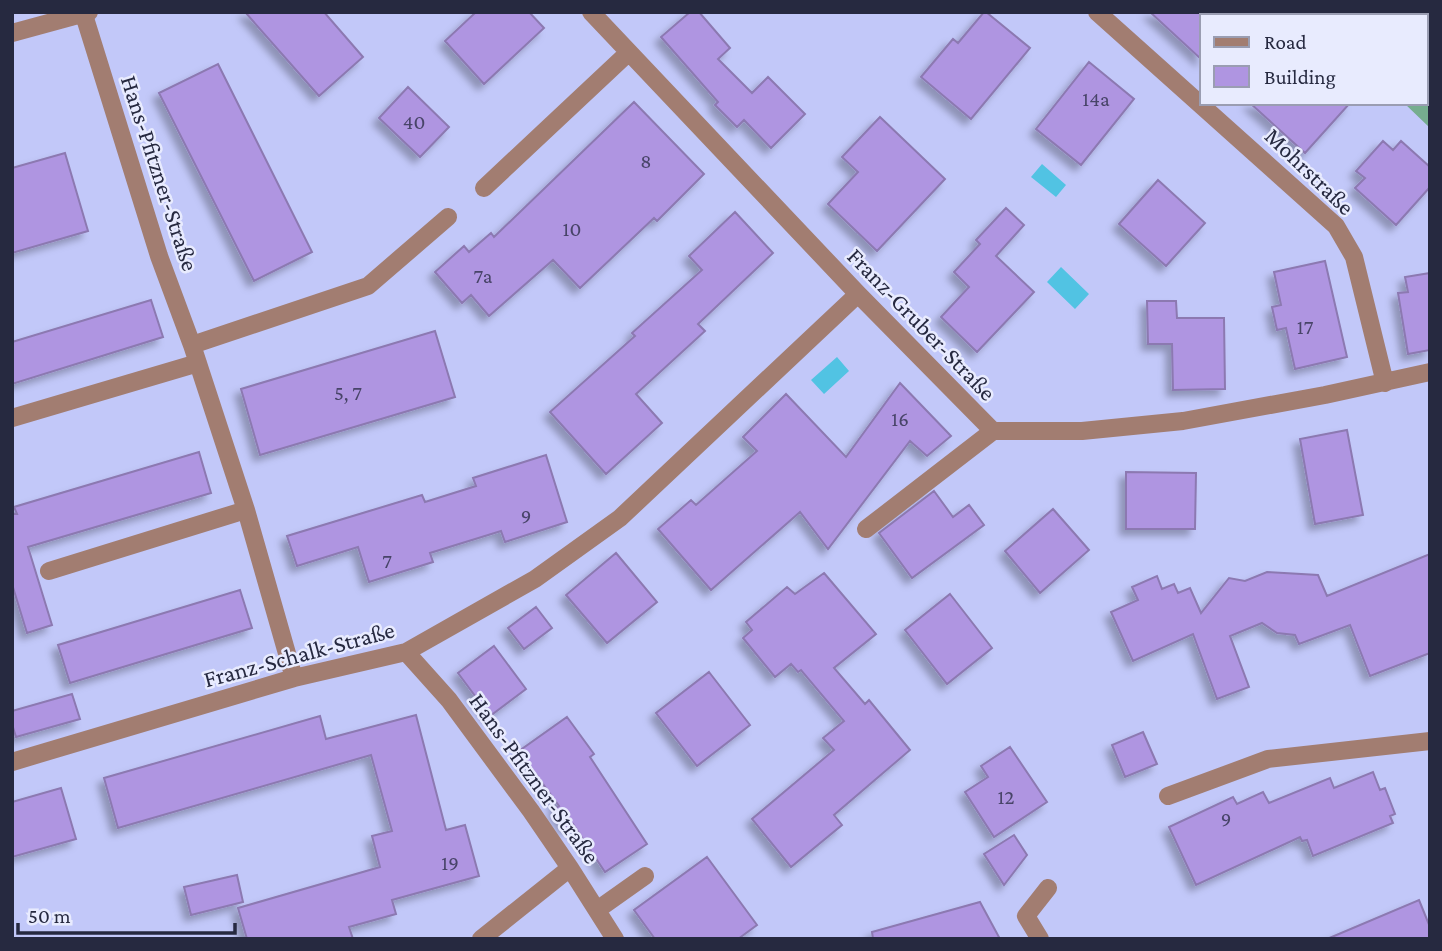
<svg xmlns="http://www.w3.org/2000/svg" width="1442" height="951" viewBox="0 0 1442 951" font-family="'Crimson Pro',serif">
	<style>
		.green { fill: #76ad8f }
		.water { fill: #51c3e3 }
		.building { fill: #af95e1; stroke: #8c79b1; stroke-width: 2; filter: url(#shadow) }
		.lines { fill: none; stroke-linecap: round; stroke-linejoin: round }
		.minor { stroke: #a27d71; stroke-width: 18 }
		.labels { text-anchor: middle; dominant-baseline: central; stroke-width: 5; stroke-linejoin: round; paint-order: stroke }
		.number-label { font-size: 21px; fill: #484468 }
		.street-label { font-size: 24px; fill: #262940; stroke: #e8ebfe }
	</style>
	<defs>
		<filter id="shadow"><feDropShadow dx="-6" dy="6" stdDeviation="3.5" flood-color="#0004"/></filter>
	</defs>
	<rect width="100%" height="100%" fill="#c2c8f9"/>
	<path class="green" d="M 1426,31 L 1430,34 L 1430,128 L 1404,103 L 1426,103 Z"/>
	<path class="water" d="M 1042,164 L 1066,185 L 1056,197 L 1031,177 Z
		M 1061,267 L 1089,294 L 1075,309 L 1047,282 Z
		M 837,357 L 849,371 L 824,394 L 811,380 Z"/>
	<path class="building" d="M 245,12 L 324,12 L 363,57 L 319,96 Z
		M 476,12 L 529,12 L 544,28 L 484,84 L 445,41 Z
		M 690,12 L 699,12 L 730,48 L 718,59 L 752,93 L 768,77 L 805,114 L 771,148 L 744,120 L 737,127 L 715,105 L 718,102 L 661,37 Z
		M 984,12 L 986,12 L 1030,48 L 971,119 L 921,77 L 953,39 L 958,43 Z
		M 1150,12 L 1202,12 L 1202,60 Z
		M 1089,62 L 1134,99 L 1081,165 L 1036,129 Z
		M 218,64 L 312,252 L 254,281 L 159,93 Z
		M 408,87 L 449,127 L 420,157 L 379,118 Z
		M 634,102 L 704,174 L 657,221 L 654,218 L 580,288 L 553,260 L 489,316 L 471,295 L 462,303 L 435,272 L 464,246 L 469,252 L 491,233 L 494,237 Z
		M 1250,103 L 1350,103 L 1305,153 Z
		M 880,117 L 945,179 L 877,251 L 828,204 L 858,172 L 842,157 Z
		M 1383,141 L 1393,150 L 1401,141 L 1430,167 L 1430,187 L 1396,225 L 1355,188 L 1365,178 L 1356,171 Z
		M 65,153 L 88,231 L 12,253 L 12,168 Z
		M 1158,180 L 1205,223 L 1166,266 L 1119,224 Z
		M 1006,208 L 1024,225 L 996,256 L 1034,292 L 977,352 L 941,317 L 969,287 L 954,272 L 980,244 L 976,240 Z
		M 735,212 L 773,253 L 698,324 L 705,331 L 636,394 L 662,423 L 606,474 L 550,412 L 635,336 L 632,333 L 702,270 L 689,256 Z
		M 1325,261 L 1347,357 L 1295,369 L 1286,328 L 1277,330 L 1272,307 L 1281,305 L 1274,272 Z
		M 1430,273 L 1430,350 L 1408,354 L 1398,293 L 1408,292 L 1405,277 Z
		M 151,300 L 163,337 L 12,384 L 12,342 Z
		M 1147,301 L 1176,301 L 1177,318 L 1224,318 L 1225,389 L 1173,390 L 1172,344 L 1148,344 Z
		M 435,331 L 455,397 L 260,455 L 241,389 Z
		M 900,383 L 951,436 L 927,456 L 910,441 L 828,549 L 800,512 L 711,590 L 658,529 L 691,500 L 696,505 L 757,451 L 743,437 L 786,394 L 846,457 Z
		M 1347,430 L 1363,515 L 1315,524 L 1300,439 Z
		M 199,452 L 211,493 L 28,547 L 52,625 L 27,633 L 12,584 L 12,514 L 17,514 L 14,507 Z
		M 546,455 L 567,522 L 505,542 L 501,531 L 430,553 L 433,562 L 369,582 L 358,547 L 297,566 L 287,536 L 422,495 L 425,502 L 476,486 L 473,478 Z
		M 1126,472 L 1196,473 L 1195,529 L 1126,529 Z
		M 934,491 L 953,517 L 969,505 L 984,525 L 912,578 L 879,533 Z
		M 1053,509 L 1089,550 L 1040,593 L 1005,551 Z
		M 616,553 L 657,602 L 607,643 L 566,595 Z
		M 1430,554 L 1430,653 L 1370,676 L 1350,625 L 1299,644 L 1295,635 L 1277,633 L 1262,623 L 1230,636 L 1249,687 L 1217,699 L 1193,634 L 1133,661 L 1111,612 L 1138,600 L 1132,587 L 1157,576 L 1162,589 L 1174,584 L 1178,593 L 1190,588 L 1201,613 L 1229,578 L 1245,581 L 1267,572 L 1318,575 L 1327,596 Z
		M 824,573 L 876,634 L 834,668 L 865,704 L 869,700 L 910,750 L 834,815 L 842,825 L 791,867 L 752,819 L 834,750 L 823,738 L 844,721 L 801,670 L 798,672 L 791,664 L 775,677 L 743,638 L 752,630 L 746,622 L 787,587 L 795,594 Z
		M 240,590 L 252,628 L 70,683 L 58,645 Z
		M 950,594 L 992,648 L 947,684 L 905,630 Z
		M 536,607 L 552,628 L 524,649 L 508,628 Z
		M 494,646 L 526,689 L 490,716 L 458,673 Z
		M 709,672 L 750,725 L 697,766 L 656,713 Z
		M 72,694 L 80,719 L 16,737 L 12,724 L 12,711 Z
		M 416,715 L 446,830 L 465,825 L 479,876 L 392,900 L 396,914 L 349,927 L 353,939 L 247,939 L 238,908 L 380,867 L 372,836 L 392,831 L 371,755 L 118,828 L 104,778 L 320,716 L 326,739 Z
		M 567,717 L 594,754 L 590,757 L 647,844 L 605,872 L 573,824 L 567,829 L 554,809 L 559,806 L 519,751 Z
		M 1143,732 L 1157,764 L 1125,777 L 1112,745 Z
		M 1010,747 L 1047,802 L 994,837 L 965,792 L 988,777 L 981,766 Z
		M 1373,772 L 1380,790 L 1385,788 L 1395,814 L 1390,816 L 1393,823 L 1313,856 L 1307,840 L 1302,841 L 1300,837 L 1196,885 L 1169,827 L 1233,797 L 1237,804 L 1263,792 L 1269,803 L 1330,778 L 1334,788 Z
		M 61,788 L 76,839 L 12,857 L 12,802 Z
		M 1014,835 L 1027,855 L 1004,885 L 984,854 Z
		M 707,857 L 757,925 L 738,939 L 655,939 L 634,910 Z
		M 237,875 L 243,902 L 191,915 L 184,887 Z
		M 1419,900 L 1430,927 L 1430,939 L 1327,939 Z
		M 980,902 L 1000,939 L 873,939 L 872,932 Z"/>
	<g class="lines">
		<path class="minor" d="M 591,12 L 858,294 L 993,431 L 1082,431 L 1183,421 L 1325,395 L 1430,372
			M 1097,12 L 1336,226 L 1354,257 L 1385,383
			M 84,15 L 159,256 L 192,345 L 246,510 L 294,678
			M 12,33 L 89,12
			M 484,188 L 628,53
			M 192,345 L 368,286 L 448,217
			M 12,418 L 198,363
			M 866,529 L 993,431
			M 49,571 L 246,510
			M 406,652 L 449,700 L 531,811 L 570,868 L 615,939
			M 12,762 L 294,678 L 406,652 L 535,579 L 620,518 L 858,294
			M 1168,796 L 1268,759 L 1430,741
			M 597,910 L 645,876
			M 481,939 L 570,868
			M 1040,939 L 1026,916 L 1048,888"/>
	</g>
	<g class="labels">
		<g class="number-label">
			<text x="1096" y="99">14a</text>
			<text x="414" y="122">40</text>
			<text x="646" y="161">8</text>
			<text x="572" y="229">10</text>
			<text x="483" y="276">7a</text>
			<text x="1305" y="327">17</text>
			<text x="348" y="393">5, 7</text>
			<text x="900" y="419">16</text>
			<text x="526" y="516">9</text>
			<text x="387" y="561">7</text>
			<text x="1006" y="797">12</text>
			<text x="1226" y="819">9</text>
			<text x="450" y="863">19</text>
		</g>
		<g class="street-label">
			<text transform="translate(1310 171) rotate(44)">Mohrstraße</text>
			<text transform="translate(160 173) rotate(72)">Hans-Pfitzner-Straße</text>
			<text transform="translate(922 324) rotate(46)">Franz-Gruber-Straße</text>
			<text transform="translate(299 654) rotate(-15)">Franz-Schalk-Straße</text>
			<text transform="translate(535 778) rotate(54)">Hans-Pfitzner-Straße</text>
		</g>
	</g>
	<rect width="1442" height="951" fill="none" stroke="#262940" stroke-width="28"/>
	<rect x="1200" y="14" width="228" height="91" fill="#e8ebfe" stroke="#9a9db2" stroke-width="2"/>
	<rect x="1214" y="37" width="35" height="10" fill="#a27d71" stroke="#9a9db2" stroke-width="2"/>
	<text x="1264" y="49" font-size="21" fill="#262940">Road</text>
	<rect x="1214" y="66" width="35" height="21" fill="#af95e1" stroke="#9a9db2" stroke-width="2"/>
	<text x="1264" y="84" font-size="21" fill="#262940">Building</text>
	<path d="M18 923v10h217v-10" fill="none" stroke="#262940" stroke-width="3.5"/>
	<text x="28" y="923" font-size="21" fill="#262940" stroke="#e8ebfe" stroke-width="5" paint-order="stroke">50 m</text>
</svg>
